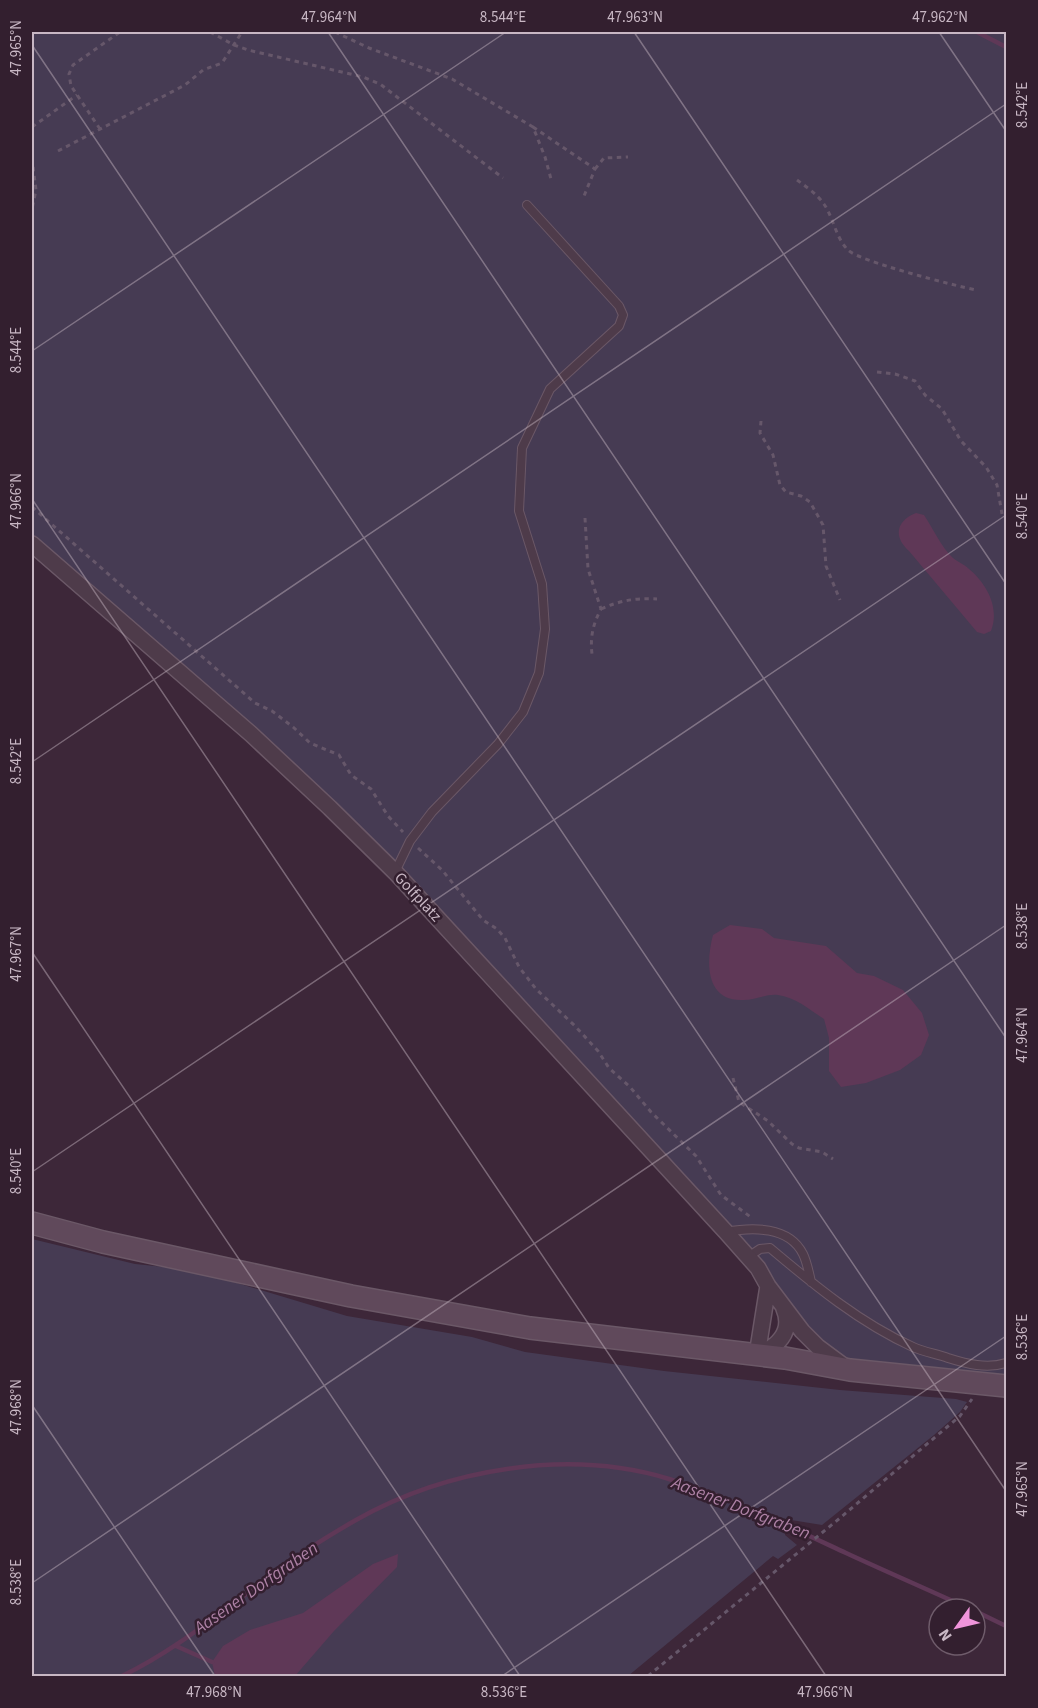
<svg xmlns="http://www.w3.org/2000/svg" width="1038" height="1708" viewBox="0 0 1038 1708" font-family="'Source Sans 3',sans-serif">
	<style>
		.green { fill: #463b53 }
		.water { fill: #5f3857 }
		.lines { fill: none; stroke-linecap: round; stroke-linejoin: round }
		.stream { stroke: #5f3857; stroke-width: 4.5 }
		.lane-casing { stroke: #6b5867; stroke-width: 10 }
		.street-casing { stroke: #6b5867; stroke-width: 18 }
		.secondary-casing { stroke: #6b5867; stroke-width: 24 }
		.path { stroke: #66576a; stroke-width: 3; stroke-dasharray: 4.5 4.5; stroke-linecap: butt }
		.lane { stroke: #4e3b4a; stroke-width: 8 }
		.street { stroke: #4e3b4a; stroke-width: 15 }
		.secondary { stroke: #60495b; stroke-width: 21 }
		.ticks { fill: none; stroke: #c8b7c4; stroke-width: 1.5; stroke-opacity: 0.45 }
		.labels { text-anchor: middle; dominant-baseline: central; stroke-width: 5; stroke-linejoin: round; paint-order: stroke }
		.street-label { font-size: 16px; fill: #c8b7c4; stroke: #331f2f }
		.water-label { font-size: 18px; font-style: italic; fill: #ad81a5; stroke: #331f2f }
		.neatline { fill: none; stroke: #c8b7c4; stroke-width: 2 }
		.ticks-label { font-size: 15px; text-anchor: middle; fill: #c8b7c4 }
	</style>
	<rect width="100%" height="100%" fill="#3d2739"/>
	<path class="green" d="M 32,32 L 1006,32 L 1006,1378 L 847,1360 L 821,1344 L 254,729 L 32,535 Z
		M 32,1239 L 135,1264 L 194,1270 L 347,1316 L 472,1337 L 525,1352 L 664,1371 L 840,1390 L 956,1399 L 967,1402 L 960,1412 L 934,1435 L 822,1525 L 785,1519 L 785,1535 L 797,1545 L 778,1559 L 773,1556 L 628,1676 L 32,1676 Z"/>
	<path class="water" d="M 916,513 L 924,515 C 933,528 941,547 953,558 C 958,562 964,564 969,569 C 987,584 1000,608 991,631 L 984,634 L 977,632 L 909,551 C 893,537 896,521 916,513 Z
		M 730,925 L 762,929 L 774,938 L 826,946 L 857,973 L 874,976 L 903,990 L 922,1013 L 929,1035 L 921,1055 L 900,1070 L 866,1083 L 841,1087 L 829,1071 L 829,1038 L 824,1019 C 810,1010 795,997 778,995 C 767,993 754,1001 741,1000 C 705,1000 706,961 713,935 Z
		M 398,1554 L 397,1567 L 334,1631 L 295,1676 L 215,1676 L 212,1662 L 223,1646 L 250,1630 L 303,1613 L 373,1564 Z"/>
	<g class="lines">
		<path class="stream" d="M 977,32 L 1006,47
			M 975,1611 L 1006,1626
			M 176,1646 L 212,1662
			M 122,1676 C 177,1650 224,1609 273,1574 C 299,1554 328,1536 356,1520 C 446,1469 568,1448 669,1479 C 730,1498 788,1526 846,1553 C 887,1572 929,1590 970,1609"/>
		<g class="lane-casing">
			<path id="lane" d="M 395,872 L 410,841 L 432,812 L 498,744 L 523,712 L 539,673 L 545,629 L 542,584 L 519,511 L 522,448 L 550,389 L 619,326 L 623,315 L 619,306 L 527,205
				M 726,1232 C 752,1227 789,1226 803,1254 C 807,1262 809,1273 811,1282
				M 748,1257 L 760,1249 L 770,1248 C 814,1285 860,1323 913,1347 C 924,1352 937,1354 948,1358 C 967,1364 987,1369 1006,1363"/>
		</g>
		<g class="street-casing">
			<path id="street" d="M 32,544 L 251,734 L 330,808 L 395,872 L 726,1232 L 758,1268 L 768,1286 L 802,1331 L 818,1347 L 845,1367
				M 768,1286 L 757,1355 C 776,1348 794,1332 784,1309"/>
		</g>
		<g class="secondary-casing">
			<path id="secondary" d="M 32,1223 L 103,1242 L 351,1296 L 530,1328 L 785,1358 L 850,1370 L 1006,1386"/>
		</g>
		<path class="path" d="M 210,32 L 234,45 L 248,50 L 363,77 L 380,84 L 503,178
			M 335,32 L 369,48 L 452,79 L 533,127 L 545,157 L 551,179
			M 32,127 L 77,95
			M 533,127 L 595,169 L 584,196
			M 100,129 L 71,86 L 69,74 L 73,65 L 120,32
			M 58,151 L 185,85 L 203,70 L 222,63 L 242,32
			M 32,158 L 36,190 L 32,209
			M 595,169 L 604,158 L 628,157
			M 797,180 C 808,188 820,196 827,209 C 834,222 837,239 848,250 C 858,261 956,286 976,290
			M 877,372 L 895,374 L 915,381 L 925,395 L 942,409 L 961,441 L 986,467 L 997,485 L 1002,514
			M 761,421 L 760,433 L 773,455 L 780,485 L 786,492 L 801,496 L 810,502 L 823,525 L 826,566 L 840,600
			M 32,507 L 255,703 L 272,711 L 293,727 L 310,743 L 339,755 L 351,775 L 371,789 L 388,816 L 403,832
			M 585,518 L 588,569 L 601,609 C 593,624 590,637 592,654
			M 601,609 C 621,600 636,598 657,599
			M 418,848 L 442,870 L 483,920 L 497,929 L 505,938 L 519,967 L 536,989 L 575,1026 L 598,1051 L 609,1068 L 630,1087 L 651,1112 L 696,1156 L 721,1195 L 752,1218
			M 733,1078 L 739,1102 L 768,1121 L 792,1144 L 799,1148 L 822,1152 L 833,1159
			M 648,1676 L 840,1518 L 960,1416 L 972,1399"/>
		<use href="#lane" class="lane"/>
		<use href="#street" class="street"/>
		<use href="#secondary" class="secondary"/>
	</g>
	<path class="ticks" d="M 328,32 L 1006,1038M 634,32 L 1006,584M 939,32 L 1006,131M 32,45 L 1006,1491M 32,351 L 506,32M 32,499 L 826,1676M 32,762 L 1006,104M 32,952 L 520,1676M 32,1172 L 1006,515M 32,1405 L 215,1676M 32,1583 L 1006,925M 502,1676 L 1006,1336"/>
	<g class="labels">
		<g class="street-label">
			<text transform="translate(418 897) rotate(47)">Golfplatz</text>
		</g>
		<g class="water-label">
			<text transform="translate(741 1508) rotate(21)">Aasener Dorfgraben</text>
			<text transform="translate(256 1588) rotate(-35)">Aasener Dorfgraben</text>
		</g>
	</g>
	<rect width="1038" height="1708" fill="none" stroke="#331f2f" stroke-width="66"/>
	<g transform="translate(957 1627) rotate(236)"><circle r="28" fill="#331f2f" stroke="#6f5c6b" stroke-width="1.5"/>
	<path d="M0-4.5L10 22L0 15L-10 22Z" fill="#f094db"/>
	<text y="-9" font-size="16" font-weight="bold" text-anchor="middle" fill="#c8b7c4">N</text>
	</g>
	<rect x="33" y="33" width="972" height="1642" class="neatline"/>
	<g class="ticks-label">
		<text x="329" y="22">47.964°N</text>
		<text x="503" y="22">8.544°E</text>
		<text x="635" y="22">47.963°N</text>
		<text x="940" y="22">47.962°N</text>
		<text transform="translate(16 48) rotate(-90)" y="5">47.965°N</text>
		<text transform="translate(1022 105) rotate(-90)" y="5">8.542°E</text>
		<text transform="translate(16 350) rotate(-90)" y="5">8.544°E</text>
		<text transform="translate(16 501) rotate(-90)" y="5">47.966°N</text>
		<text transform="translate(1022 516) rotate(-90)" y="5">8.540°E</text>
		<text transform="translate(16 761) rotate(-90)" y="5">8.542°E</text>
		<text transform="translate(1022 926) rotate(-90)" y="5">8.538°E</text>
		<text transform="translate(16 954) rotate(-90)" y="5">47.967°N</text>
		<text transform="translate(1022 1035) rotate(-90)" y="5">47.964°N</text>
		<text transform="translate(16 1171) rotate(-90)" y="5">8.540°E</text>
		<text transform="translate(1022 1337) rotate(-90)" y="5">8.536°E</text>
		<text transform="translate(16 1407) rotate(-90)" y="5">47.968°N</text>
		<text transform="translate(1022 1489) rotate(-90)" y="5">47.965°N</text>
		<text transform="translate(16 1582) rotate(-90)" y="5">8.538°E</text>
		<text x="214" y="1697">47.968°N</text>
		<text x="504" y="1697">8.536°E</text>
		<text x="825" y="1697">47.966°N</text>
	</g>
</svg>
